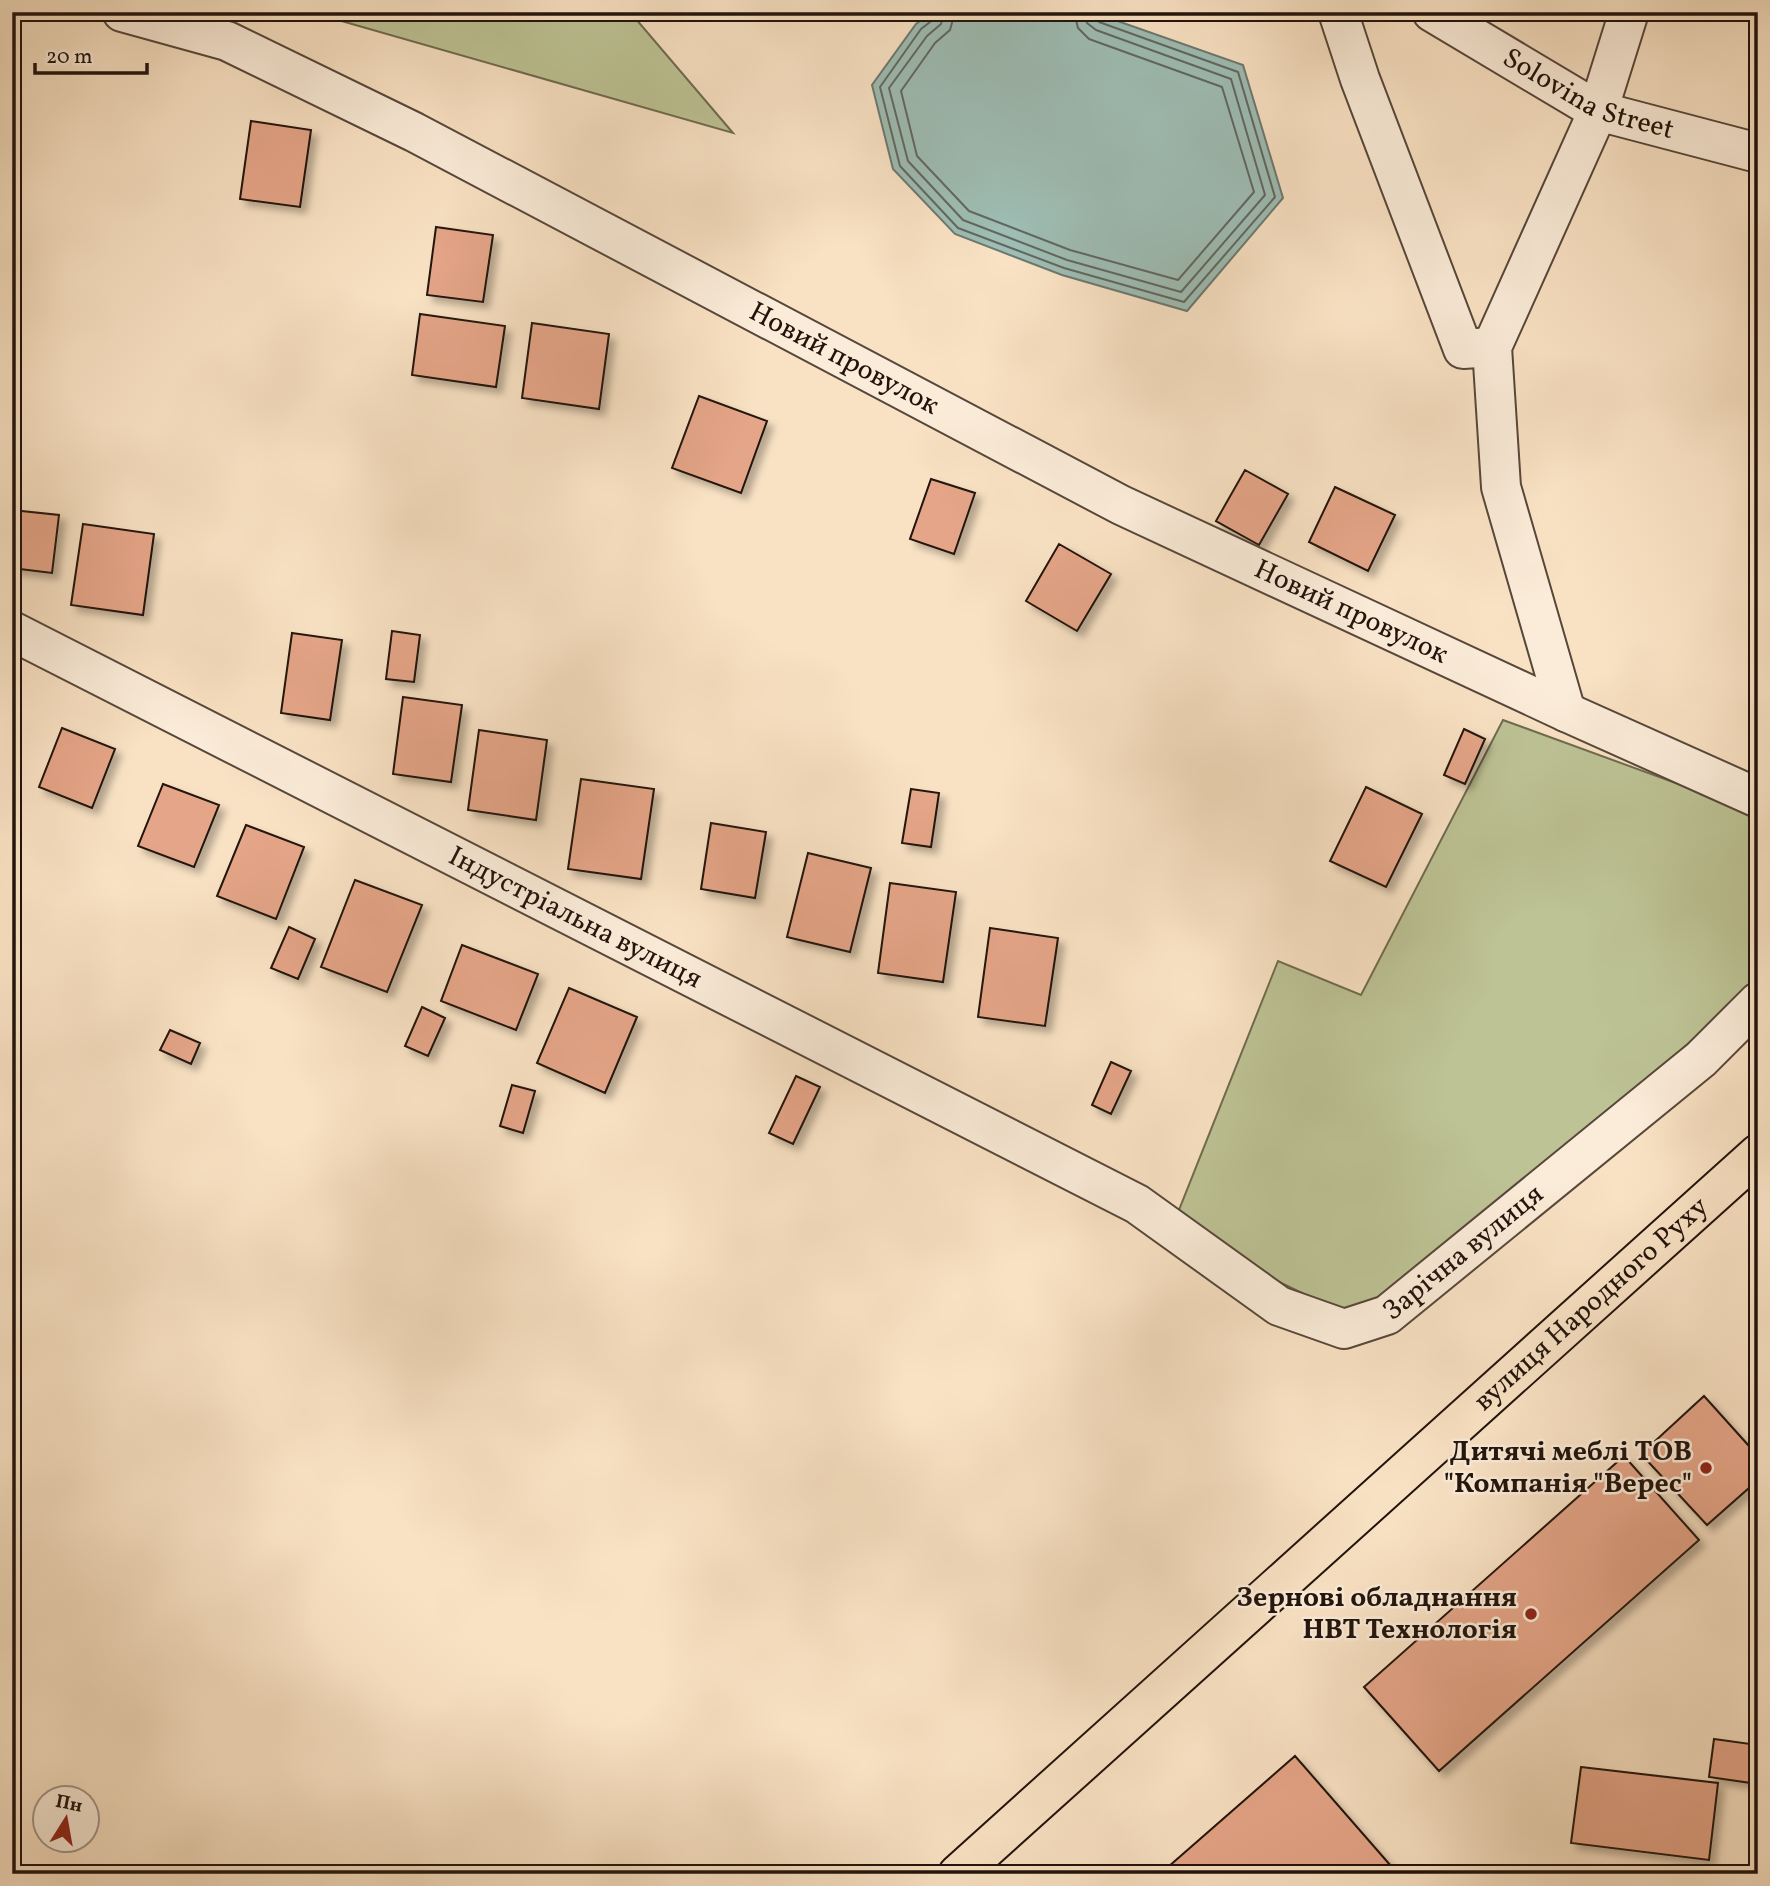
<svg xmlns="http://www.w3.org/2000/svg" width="1770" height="1886" viewBox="0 0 1770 1886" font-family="Vollkorn,serif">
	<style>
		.green { fill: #bdc395; stroke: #6f6b50; stroke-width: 2 }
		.water { fill: #9ebdb4; stroke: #6c7971; stroke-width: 2 }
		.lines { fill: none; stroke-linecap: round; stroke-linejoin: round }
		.shore { stroke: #606860; stroke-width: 2 }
		.building { fill: #e5a588; stroke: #21130c; stroke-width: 2; filter: url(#shadow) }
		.minor-casing { stroke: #57473a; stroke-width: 42 }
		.major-casing { stroke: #21130c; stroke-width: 42 }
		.minor { stroke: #fbecd9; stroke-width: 38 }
		.major { stroke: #f9e2c4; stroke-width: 38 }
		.poi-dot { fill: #8f2418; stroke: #fbecd9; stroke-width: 2.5 }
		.labels { text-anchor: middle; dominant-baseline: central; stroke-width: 5; stroke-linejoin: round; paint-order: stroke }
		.street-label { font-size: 28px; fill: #21130c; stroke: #fbecd9 }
		.poi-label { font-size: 28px; font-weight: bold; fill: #21130c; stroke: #fbecd9; text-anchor: end }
	</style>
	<defs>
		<filter id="shadow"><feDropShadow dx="6" dy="6" stdDeviation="3.5" flood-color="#0004"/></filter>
	</defs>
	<rect width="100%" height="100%" fill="#f9e2c4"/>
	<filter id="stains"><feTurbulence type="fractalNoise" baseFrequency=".00286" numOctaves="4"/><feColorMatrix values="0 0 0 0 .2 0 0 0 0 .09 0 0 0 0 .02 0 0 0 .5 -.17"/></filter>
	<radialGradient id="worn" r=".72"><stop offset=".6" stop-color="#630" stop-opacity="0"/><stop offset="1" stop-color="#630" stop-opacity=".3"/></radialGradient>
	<path class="green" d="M 310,12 L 630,12 L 733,133 Z
		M 1503,720 L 1758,813 L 1758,977 L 1647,1083 L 1390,1295 L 1341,1312 L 1267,1276 L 1179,1210 L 1278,961 L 1361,995 Z"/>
	<path class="water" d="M 932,12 L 1092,12 L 1243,65 L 1283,198 L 1187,311 L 1062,275 L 955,234 L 893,169 L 872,85 L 916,24 Z"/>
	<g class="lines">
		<path class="shore" d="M 935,12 L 934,19 L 921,29 L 880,87 L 900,166 L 958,228 L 1064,268 L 1184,302 L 1275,197 L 1238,72 L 1099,22 L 1094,12
			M 944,12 L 941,24 L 927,36 L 889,88 L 908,161 L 963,220 L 1067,260 L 1181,292 L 1265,195 L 1231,79 L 1096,30 L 1087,23 L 1085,12
			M 955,12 L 950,30 L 935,43 L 901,91 L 917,156 L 969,211 L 1070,250 L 1178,280 L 1254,192 L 1222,87 L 1089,39 L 1078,28 L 1074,12"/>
	</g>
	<path class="building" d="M 251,121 L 311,130 L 300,207 L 240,199 Z
		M 436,227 L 493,235 L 483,302 L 427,295 Z
		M 420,314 L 505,326 L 496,387 L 412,375 Z
		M 532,323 L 609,334 L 599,409 L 522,398 Z
		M 699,396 L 767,421 L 741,493 L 672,468 Z
		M 1245,470 L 1288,494 L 1259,545 L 1216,521 Z
		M 931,479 L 975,493 L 954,554 L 910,539 Z
		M 1335,487 L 1395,515 L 1368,571 L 1309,542 Z
		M 12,510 L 59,515 L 52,573 L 12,568 Z
		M 83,524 L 154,534 L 143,615 L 71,605 Z
		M 1059,544 L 1111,574 L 1077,631 L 1026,601 Z
		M 392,631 L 420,635 L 414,682 L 386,679 Z
		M 292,633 L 342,640 L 330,720 L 281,713 Z
		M 403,697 L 462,705 L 451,782 L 393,774 Z
		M 62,728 L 115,749 L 92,808 L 39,787 Z
		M 1464,729 L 1485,739 L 1465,784 L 1444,775 Z
		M 479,730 L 547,740 L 536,820 L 468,810 Z
		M 581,779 L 654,789 L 641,879 L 568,869 Z
		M 163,784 L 219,805 L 194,867 L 138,846 Z
		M 1366,787 L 1422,814 L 1386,887 L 1330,861 Z
		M 911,789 L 939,793 L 931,847 L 902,843 Z
		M 711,823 L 766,832 L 755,898 L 701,889 Z
		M 246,825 L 304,847 L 276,919 L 217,896 Z
		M 808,853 L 871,868 L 850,952 L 787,937 Z
		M 355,880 L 422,905 L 387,992 L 321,967 Z
		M 890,883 L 956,892 L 943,982 L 878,973 Z
		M 289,927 L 315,939 L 298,979 L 271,968 Z
		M 990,928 L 1058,938 L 1045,1026 L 978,1017 Z
		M 462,945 L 538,974 L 516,1030 L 441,1001 Z
		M 569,988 L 637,1017 L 605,1093 L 537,1063 Z
		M 422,1007 L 445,1018 L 428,1056 L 405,1046 Z
		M 170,1030 L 200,1043 L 191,1064 L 160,1050 Z
		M 1111,1062 L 1131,1071 L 1111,1114 L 1092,1105 Z
		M 796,1076 L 820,1087 L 793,1144 L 769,1133 Z
		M 512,1085 L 535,1091 L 523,1133 L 500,1126 Z
		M 1704,1396 L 1758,1456 L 1758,1480 L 1707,1525 L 1641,1454 Z
		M 1624,1456 L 1699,1540 L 1439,1771 L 1364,1687 Z
		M 1714,1739 L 1758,1745 L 1758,1784 L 1709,1777 Z
		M 1295,1756 L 1391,1866 L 1382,1874 L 1160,1874 Z
		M 1581,1767 L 1718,1783 L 1709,1860 L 1571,1843 Z"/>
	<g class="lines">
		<g class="minor-casing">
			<g id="minor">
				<path id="s1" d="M 122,12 L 227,41 L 414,132 L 1121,505 L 1566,712 L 1758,798"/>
				<path d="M 1338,12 L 1360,79 L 1463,349 L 1492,347"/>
				<path id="s2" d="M 1432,12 L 1598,111 L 1758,153"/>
				<path id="s3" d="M 12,631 L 1137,1204 L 1279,1306 L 1344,1329 L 1387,1315 L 1701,1059 L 1758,1002"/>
				<path d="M 1566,712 L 1501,487 L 1492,347 L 1598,111 L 1629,12"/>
			</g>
		</g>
		<g class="major-casing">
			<g id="major">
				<path id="s4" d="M 958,1874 L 1758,1154"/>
			</g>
		</g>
		<use href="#minor" class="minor"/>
		<use href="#major" class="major"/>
	</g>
	<g class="poi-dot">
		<circle cx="1706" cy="1468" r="7"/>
		<circle cx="1531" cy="1614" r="7"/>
	</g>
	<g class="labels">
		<g class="street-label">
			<text stroke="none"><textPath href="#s2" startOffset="178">Solovina Street</textPath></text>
			<text stroke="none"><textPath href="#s1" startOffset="803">Новий провулок</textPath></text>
			<text stroke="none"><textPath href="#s1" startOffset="1370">Новий провулок</textPath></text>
			<text stroke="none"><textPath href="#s3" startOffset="632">Індустріальна вулиця</textPath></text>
			<text stroke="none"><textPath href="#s3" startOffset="1650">Зарічна вулиця</textPath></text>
			<text stroke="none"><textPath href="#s4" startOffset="852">вулиця Народного Руху</textPath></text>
		</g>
		<g class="poi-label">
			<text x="1692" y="1452">Дитячі меблі ТОВ<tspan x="1692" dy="32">"Компанія "Верес"</tspan></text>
			<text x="1517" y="1598">Зернові обладнання<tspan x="1517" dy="32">НВТ Технологія</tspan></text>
		</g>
	</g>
	<rect width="1770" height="1886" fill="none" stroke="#f9e2c4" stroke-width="42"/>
	<rect x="14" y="14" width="1742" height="1858" fill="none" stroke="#21130c" stroke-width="3.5"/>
	<rect x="21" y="21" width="1728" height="1844" fill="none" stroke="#21130c" stroke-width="2"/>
	<g transform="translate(66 1819) rotate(11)"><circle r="33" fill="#fbecd9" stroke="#a49587" stroke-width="2"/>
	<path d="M0-5L12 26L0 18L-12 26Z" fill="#8f2418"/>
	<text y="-10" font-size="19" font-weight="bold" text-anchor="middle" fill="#21130c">Пн</text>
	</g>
	<path d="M35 63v10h112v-10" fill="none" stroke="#21130c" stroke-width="3.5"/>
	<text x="46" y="63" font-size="21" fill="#21130c" stroke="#fbecd9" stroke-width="5" paint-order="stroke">20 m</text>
	<rect width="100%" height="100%" filter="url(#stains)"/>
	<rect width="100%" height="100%" fill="url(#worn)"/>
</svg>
